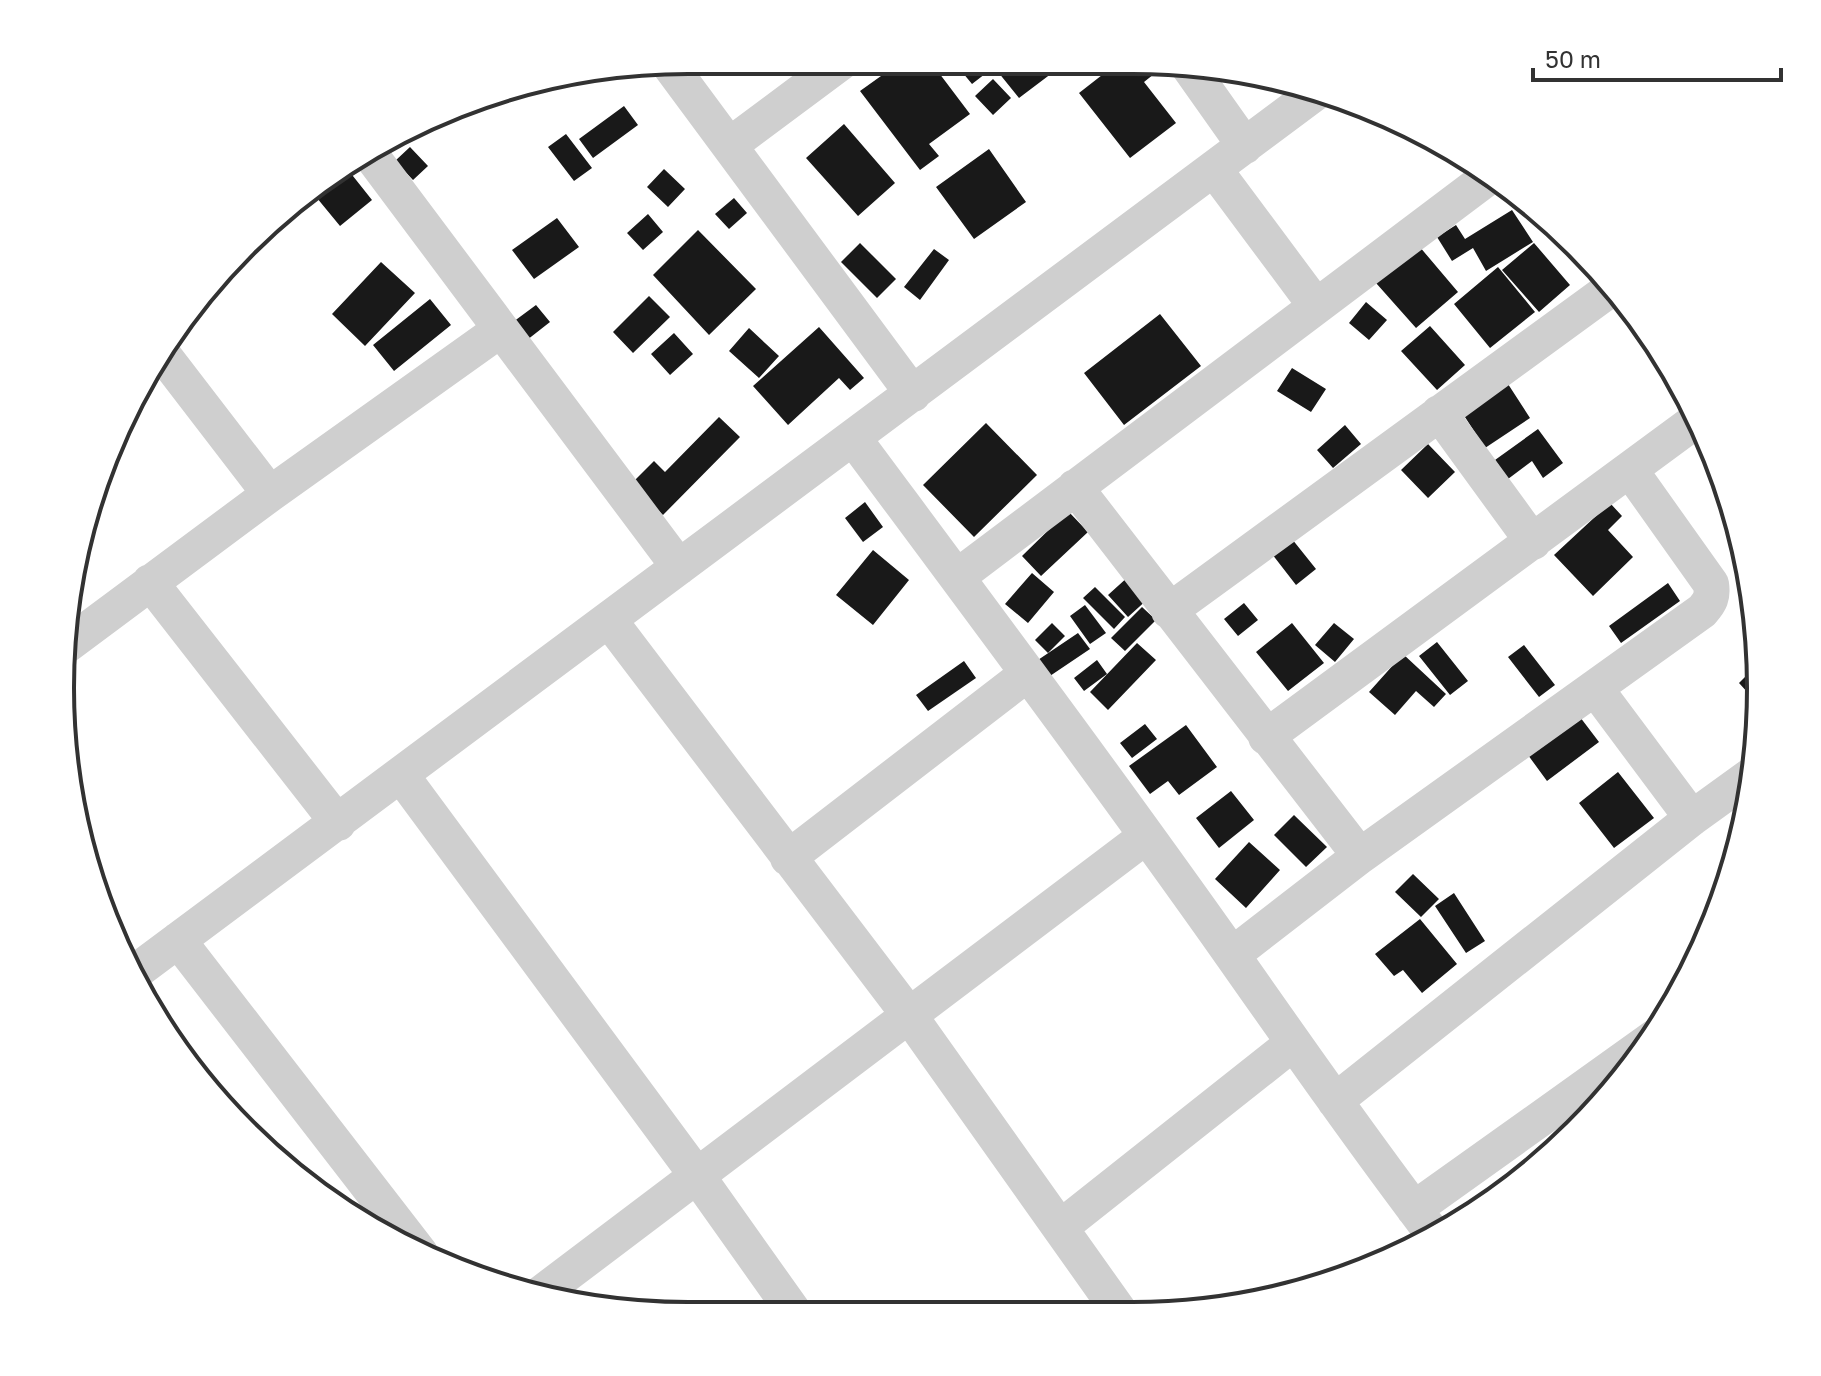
<svg xmlns="http://www.w3.org/2000/svg" width="1821" height="1376" viewBox="0 0 1821 1376" font-family="'Golos Text',sans-serif">
	<style>
		.building { fill: #191919 }
		.lines { fill: none; stroke-linecap: round; stroke-linejoin: round }
		.street { stroke: #cfcfcf; stroke-width: 36 }
		.rim { fill: none; stroke: #323232; stroke-width: 4 }
	</style>
	<rect width="100%" height="100%" fill="#fff"/>
	<path class="building" d="M 902,61 L 930,61 L 970,114 L 929,144 L 939,156 L 920,170 L 860,91 Z
		M 953,61 L 1068,61 L 1019,98 L 994,67 L 972,84 Z
		M 1120,61 L 1152,61 L 1159,70 L 1144,82 L 1176,123 L 1130,158 L 1079,93 Z
		M 993,79 L 1011,98 L 993,115 L 975,96 Z
		M 624,106 L 638,125 L 593,158 L 579,139 Z
		M 844,124 L 895,183 L 858,216 L 806,158 Z
		M 566,134 L 592,168 L 574,181 L 548,147 Z
		M 410,147 L 428,166 L 413,180 L 395,161 Z
		M 989,149 L 1026,202 L 974,239 L 936,187 Z
		M 345,166 L 372,200 L 340,226 L 312,192 Z
		M 664,169 L 685,189 L 668,207 L 647,187 Z
		M 734,198 L 747,213 L 729,229 L 715,214 Z
		M 1512,210 L 1533,242 L 1486,271 L 1473,248 L 1452,261 L 1437,237 L 1456,225 L 1465,239 Z
		M 648,214 L 663,232 L 643,250 L 627,233 Z
		M 557,218 L 579,247 L 534,279 L 512,250 Z
		M 698,230 L 756,289 L 709,335 L 653,275 Z
		M 860,243 L 896,279 L 877,298 L 841,262 Z
		M 1534,243 L 1570,285 L 1539,312 L 1502,270 Z
		M 1419,246 L 1458,292 L 1416,328 L 1376,283 Z
		M 934,249 L 949,260 L 920,300 L 904,287 Z
		M 381,262 L 415,293 L 365,346 L 332,314 Z
		M 1498,267 L 1535,312 L 1490,348 L 1454,304 Z
		M 649,296 L 670,317 L 633,353 L 613,332 Z
		M 430,299 L 451,325 L 394,371 L 373,345 Z
		M 1366,302 L 1387,320 L 1369,340 L 1349,323 Z
		M 536,305 L 550,322 L 527,340 L 513,322 Z
		M 1160,314 L 1201,366 L 1124,425 L 1084,373 Z
		M 1430,326 L 1465,365 L 1437,390 L 1401,351 Z
		M 819,327 L 864,378 L 850,390 L 839,378 L 788,425 L 753,386 Z
		M 749,328 L 779,356 L 759,378 L 729,351 Z
		M 674,333 L 693,354 L 670,375 L 651,354 Z
		M 1292,368 L 1326,389 L 1311,412 L 1277,391 Z
		M 1508,384 L 1530,418 L 1485,448 L 1463,414 Z
		M 719,417 L 740,437 L 663,515 L 631,484 L 654,461 L 665,472 Z
		M 986,423 L 1037,475 L 974,537 L 923,485 Z
		M 1345,425 L 1361,444 L 1333,468 L 1317,450 Z
		M 1538,429 L 1563,463 L 1543,478 L 1532,461 L 1508,479 L 1495,460 Z
		M 1428,444 L 1455,472 L 1428,498 L 1401,470 Z
		M 865,502 L 883,527 L 863,542 L 845,518 Z
		M 1610,503 L 1622,516 L 1608,530 L 1633,557 L 1593,596 L 1554,555 Z
		M 1068,511 L 1088,532 L 1041,576 L 1022,556 Z
		M 1292,539 L 1316,569 L 1296,585 L 1272,554 Z
		M 873,550 L 909,580 L 873,625 L 836,595 Z
		M 1032,573 L 1054,592 L 1028,623 L 1005,604 Z
		M 1129,576 L 1150,597 L 1128,617 L 1108,595 Z
		M 1668,583 L 1680,601 L 1621,643 L 1609,626 Z
		M 1095,587 L 1125,617 L 1114,629 L 1083,598 Z
		M 1244,603 L 1258,620 L 1238,636 L 1224,619 Z
		M 1085,605 L 1106,633 L 1090,644 L 1070,616 Z
		M 1142,607 L 1156,620 L 1125,651 L 1111,638 Z
		M 1052,623 L 1065,636 L 1048,653 L 1035,640 Z
		M 1292,623 L 1324,663 L 1288,691 L 1256,652 Z
		M 1334,623 L 1354,639 L 1335,662 L 1315,645 Z
		M 1078,633 L 1090,649 L 1044,680 L 1032,664 Z
		M 1437,642 L 1468,681 L 1450,695 L 1419,656 Z
		M 1137,643 L 1156,660 L 1108,710 L 1090,692 Z
		M 1524,645 L 1555,685 L 1539,697 L 1508,657 Z
		M 1403,654 L 1446,694 L 1434,707 L 1416,691 L 1395,715 L 1369,692 Z
		M 1097,660 L 1107,674 L 1084,691 L 1074,678 Z
		M 964,661 L 976,678 L 928,711 L 916,695 Z
		M 1755,667 L 1759,671 L 1759,705 L 1739,683 Z
		M 1580,717 L 1599,742 L 1547,781 L 1528,755 Z
		M 1145,724 L 1157,739 L 1132,758 L 1120,743 Z
		M 1186,725 L 1217,767 L 1179,795 L 1168,781 L 1150,794 L 1129,766 Z
		M 1618,772 L 1654,818 L 1614,848 L 1579,803 Z
		M 1231,791 L 1254,820 L 1219,848 L 1196,818 Z
		M 1294,815 L 1327,847 L 1306,867 L 1274,835 Z
		M 1249,842 L 1280,870 L 1246,908 L 1215,879 Z
		M 1413,874 L 1439,899 L 1421,917 L 1395,892 Z
		M 1454,893 L 1485,941 L 1466,953 L 1435,906 Z
		M 1420,919 L 1457,964 L 1422,993 L 1403,970 L 1394,976 L 1375,954 Z"/>
	<g class="lines">
		<path class="street" d="M 668,63 L 913,394
			M 1187,64 L 1245,146
			M 730,145 L 844,60
			M 367,150 L 679,567
			M 1214,169 L 1316,306
			M 164,356 L 270,494
			M 1439,413 L 1533,542
			M 854,439 C 981,610 1109,781 1232,955 C 1298,1049 1364,1143 1433,1234
			M 1075,487 L 1360,856
			M 957,577 L 1491,175
			M 150,582 L 338,823
			M 1169,611 L 1609,290
			M 609,620 L 909,1015 L 1119,1311
			M 67,645 L 270,494 L 500,330
			M 1595,688 L 1692,818
			M 1266,737 L 1698,419
			M 401,775 L 698,1177 L 793,1311
			M 788,858 L 1027,674
			M 178,940 L 420,1253
			M 1232,955 L 1360,856 L 1702,611 C 1710,602 1713,597 1711,584 L 1630,470
			M 134,973 L 1319,90
			M 1335,1101 L 1692,818 L 1753,774
			M 1414,1209 L 1655,1037
			M 1061,1227 L 1292,1044
			M 539,1295 L 1145,837"/>
	</g>
	<path d="M0 0H1821V1376H0ZM688 74H1133A614 614 0 0 1 1747 688V688A614 614 0 0 1 1133 1302H688A614 614 0 0 1 74 688V688A614 614 0 0 1 688 74Z" fill="#fff" fill-rule="evenodd"/>
	<path class="rim" d="M688 74H1133A614 614 0 0 1 1747 688V688A614 614 0 0 1 1133 1302H688A614 614 0 0 1 74 688V688A614 614 0 0 1 688 74Z"/>
	<path d="M1533 68v12h248v-12" fill="none" stroke="#323232" stroke-width="4"/>
	<text x="1545" y="68" font-size="24" fill="#323232" stroke="#ffffff" stroke-width="6" paint-order="stroke">50 m</text>
</svg>
